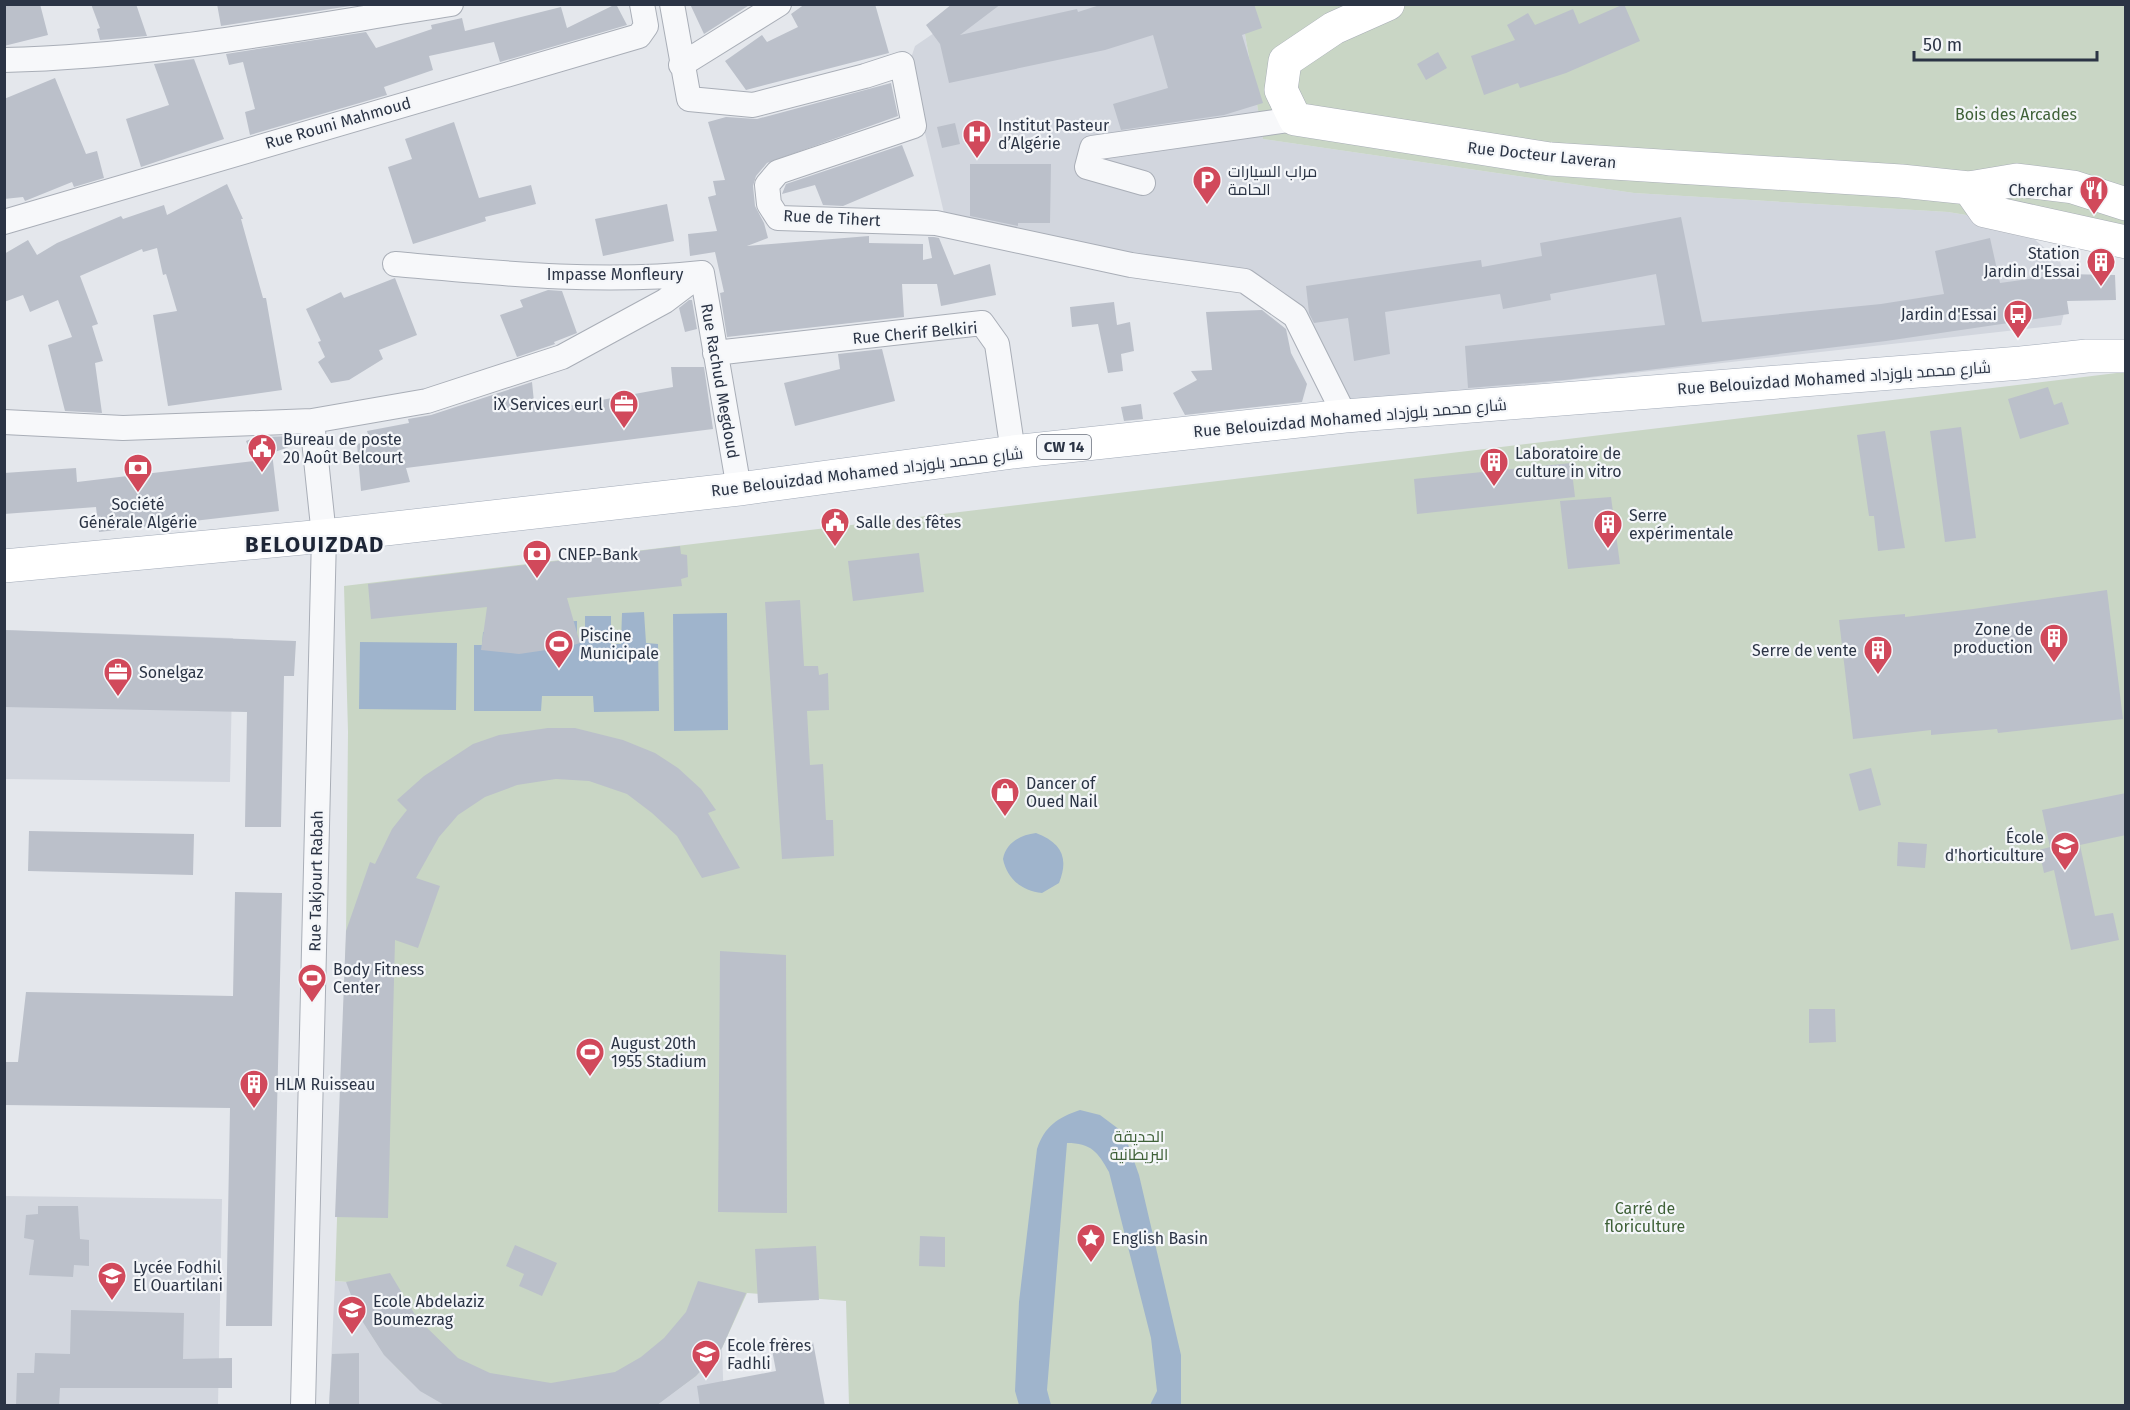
<svg xmlns="http://www.w3.org/2000/svg" width="2130" height="1410" viewBox="0 0 2130 1410" font-family="'Fira Sans',Cairo,sans-serif">
	<style>
		.built { fill: #d2d6de }
		.green { fill: #c9d6c5 }
		.water { fill: #9fb4cc }
		.building { fill: #bbc0ca }
		.lines { fill: none; stroke-linecap: round; stroke-linejoin: round }
		.street-casing { stroke: #a9aeb7; stroke-width: 26 }
		.secondary-casing { stroke: #a9aeb7; stroke-width: 34 }
		.primary-casing { stroke: #a3abb8; stroke-width: 34 }
		.street { stroke: #f7f8fa; stroke-width: 24 }
		.secondary { stroke: #fff; stroke-width: 33 }
		.primary { stroke: #fff; stroke-width: 33 }
		.labels { text-anchor: middle; dominant-baseline: central; stroke-width: 4.5; stroke-linejoin: round; paint-order: stroke }
		.shield { fill: #f4f6f9; stroke: #676e7b; stroke-width: 1.5 }
		.shield-label { font-size: 15px; font-weight: bold; fill: #2b3445 }
		.park-label { font-size: 16px; fill: #3f6138; stroke: #f4f6f9 }
		.street-label { font-size: 16px; fill: #2b3445; stroke: #f4f6f9 }
		.poi-label { font-size: 16px; fill: #2b3445; stroke: #f4f6f9; text-anchor: start }
		.district-label { font-size: 22px; font-weight: bold; letter-spacing: 1.5px; fill: #1d2536; stroke: #f4f6f9 }
	</style>
	<rect width="100%" height="100%" fill="#e4e7ec"/>
	<path class="built" d="M 975,5 L 1240,5 L 1263,139 L 1634,193 L 1948,212 L 2015,223 L 2060,261 L 2069,293 L 2061,325 L 1339,406 L 1296,320 L 1253,282 L 944,213 L 912,79 L 911,58 L 915,46 Z
		M 5,630 L 233,638 L 230,782 L 5,779 Z
		M 5,1196 L 222,1199 L 218,1405 L 5,1406 Z
		M 335,1281 L 346,1282 L 446,1405 L 329,1406 Z
		M 722,1348 L 724,1405 L 656,1406 L 696,1376 Z"/>
	<path class="green" d="M 1240,5 L 2125,5 L 2125,235 L 2015,223 L 1948,212 L 1634,193 L 1263,139 Z
		M 2125,372 L 2125,1405 L 849,1405 L 846,1301 L 747,1293 L 722,1348 L 696,1376 L 656,1405 L 446,1405 C 395,1377 366,1337 347,1282 L 335,1281 L 346,940 L 348,732 L 344,586 Z"/>
	<path class="water" d="M 644,612 L 646,643 L 658,644 L 659,711 L 594,712 L 593,696 L 542,696 L 541,711 L 474,711 L 474,645 L 482,645 L 483,632 C 515,632 544,621 577,621 L 577,643 L 585,643 L 585,616 L 611,616 L 611,644 L 621,644 L 622,613 Z
		M 727,613 L 728,730 L 674,731 L 673,614 Z
		M 360,642 L 457,643 L 456,710 L 359,709 Z
		M 1036,833 C 1062,843 1069,858 1059,883 L 1042,893 C 1022,891 1007,879 1003,859 C 1006,843 1020,835 1036,833 Z
		M 1080,1110 L 1100,1115 L 1124,1133 L 1139,1175 L 1181,1355 L 1181,1405 L 1150,1405 L 1157,1391 L 1151,1338 L 1109,1172 C 1098,1152 1091,1143 1067,1143 L 1047,1390 L 1051,1405 L 1019,1405 L 1015,1391 L 1019,1302 L 1037,1149 C 1045,1126 1057,1118 1080,1110 Z"/>
	<path class="building" d="M 4,4 L 40,4 L 48,35 L 4,46 Z
		M 91,4 L 136,4 L 147,36 L 100,40 L 97,29 L 100,28 Z
		M 217,4 L 349,4 L 350,6 L 221,26 Z
		M 616,4 L 627,25 L 500,62 L 494,42 L 429,56 L 433,70 L 384,87 L 387,95 L 250,135 L 245,112 L 255,109 L 243,62 L 229,65 L 226,54 L 366,32 L 376,48 L 432,29 L 431,25 L 462,18 L 465,31 L 561,7 L 567,28 Z
		M 690,4 L 751,4 L 704,34 Z
		M 805,4 L 875,4 L 889,53 L 746,90 L 725,61 L 762,35 L 767,42 L 798,27 L 791,14 Z
		M 952,4 L 1001,4 L 960,35 L 1077,9 L 1078,12 L 1103,4 L 1254,4 L 1262,28 L 1242,35 L 1263,103 L 1224,115 L 1121,130 L 1113,104 L 1168,88 L 1153,35 L 1105,50 L 949,83 L 940,44 L 926,25 Z
		M 1624,4 L 1640,41 L 1566,73 L 1520,88 L 1518,83 L 1484,95 L 1471,56 L 1515,40 L 1507,25 L 1528,13 L 1535,25 L 1573,9 L 1579,24 Z
		M 1438,52 L 1447,68 L 1426,80 L 1417,64 Z
		M 194,59 L 224,139 L 141,167 L 126,119 L 169,105 L 154,64 Z
		M 55,78 L 86,154 L 97,151 L 104,178 L 74,187 L 72,182 L 25,201 L 23,197 L 4,199 L 4,99 Z
		M 891,83 L 898,116 L 767,163 L 756,176 L 753,186 L 755,206 L 764,223 L 768,238 L 747,246 L 869,236 L 869,243 L 923,244 L 923,260 L 932,258 L 928,237 L 934,237 L 939,238 L 954,275 L 990,264 L 996,295 L 941,306 L 937,284 L 902,284 L 904,317 L 727,337 L 720,293 L 724,292 L 715,252 L 690,256 L 688,234 L 717,231 L 708,197 L 716,195 L 713,181 L 725,180 L 708,122 L 726,117 L 757,119 Z
		M 454,122 L 479,198 L 531,185 L 536,204 L 485,217 L 486,221 L 413,244 L 388,167 L 412,159 L 405,139 Z
		M 955,123 L 960,144 L 942,148 L 937,127 Z
		M 902,145 L 914,176 L 843,206 L 823,205 L 815,185 L 782,194 L 786,184 Z
		M 970,164 L 1051,164 L 1050,223 L 1018,223 L 1018,226 L 970,216 Z
		M 227,184 L 243,219 L 241,219 L 263,298 L 266,298 L 282,390 L 168,406 L 153,315 L 177,311 L 166,274 L 163,275 L 157,248 L 143,252 L 142,249 L 80,276 L 98,324 L 92,326 L 103,361 L 95,363 L 102,413 L 65,411 L 48,345 L 72,337 L 58,300 L 30,312 L 23,295 L 4,302 L 4,254 L 28,240 L 37,255 L 57,243 L 121,216 L 123,219 L 164,205 L 167,215 Z
		M 667,204 L 674,241 L 603,256 L 595,219 Z
		M 1681,217 L 1702,322 L 1881,304 L 1944,294 L 1935,251 L 1990,238 L 2000,283 L 2063,274 L 2115,275 L 2116,300 L 2067,301 L 2069,314 L 1886,341 L 1565,380 L 1468,388 L 1465,346 L 1665,325 L 1656,274 L 1550,294 L 1551,300 L 1503,309 L 1500,294 L 1385,312 L 1390,354 L 1354,361 L 1348,318 L 1314,323 L 1309,313 L 1306,286 L 1481,260 L 1482,267 L 1542,256 L 1540,243 Z
		M 395,278 L 417,335 L 379,350 L 383,359 L 349,380 L 331,383 L 318,362 L 325,357 L 318,342 L 321,341 L 306,309 L 341,292 L 344,298 Z
		M 548,290 L 562,291 L 577,333 L 554,342 L 555,344 L 517,357 L 500,315 L 523,307 L 520,300 Z
		M 689,300 L 692,300 L 697,329 L 685,332 L 679,308 Z
		M 1114,302 L 1117,325 L 1130,322 L 1134,351 L 1121,354 L 1123,371 L 1108,373 L 1098,324 L 1072,327 L 1070,307 Z
		M 1262,310 L 1286,329 L 1291,353 L 1307,384 L 1302,402 L 1185,415 L 1173,393 L 1197,380 L 1191,371 L 1212,370 L 1206,312 Z
		M 882,349 L 895,401 L 795,426 L 784,383 L 840,369 L 838,354 Z
		M 671,367 L 704,367 L 713,429 L 406,468 L 410,482 L 361,491 L 357,444 L 370,441 L 367,431 L 409,423 L 408,419 L 431,415 L 532,382 L 535,412 L 673,387 Z
		M 2048,387 L 2054,405 L 2062,402 L 2069,424 L 2020,439 L 2008,399 Z
		M 1141,404 L 1143,419 L 1124,421 L 1121,407 Z
		M 1961,427 L 1976,538 L 1945,542 L 1930,431 Z
		M 1885,431 L 1905,548 L 1878,551 L 1874,516 L 1869,516 L 1857,435 Z
		M 298,436 L 300,443 L 272,453 L 279,511 L 99,532 L 96,507 L 4,514 L 4,473 L 76,468 L 77,482 L 254,461 L 246,441 L 256,437 Z
		M 1571,463 L 1575,497 L 1417,514 L 1414,479 Z
		M 1611,497 L 1620,564 L 1568,569 L 1560,501 Z
		M 680,546 L 681,554 L 687,555 L 688,577 L 681,579 L 682,586 L 567,598 L 580,643 L 567,647 L 519,654 L 481,650 L 487,607 L 371,619 L 368,584 Z
		M 919,553 L 924,592 L 853,601 L 848,561 Z
		M 2107,590 L 2123,719 L 1998,733 L 1997,729 L 1931,735 L 1931,730 L 1853,739 L 1839,620 L 1905,614 L 1905,617 L 1973,609 Z
		M 800,600 L 804,666 L 818,666 L 819,675 L 828,673 L 829,710 L 807,711 L 810,765 L 823,764 L 826,820 L 833,820 L 834,856 L 782,859 L 765,602 Z
		M 4,630 L 296,641 L 294,676 L 284,676 L 281,827 L 245,827 L 247,712 L 4,707 Z
		M 548,728 L 575,728 L 623,740 L 655,753 L 678,768 L 701,789 L 716,810 L 708,813 L 740,868 L 702,878 L 677,836 L 652,813 L 627,794 L 589,781 L 556,779 L 517,785 L 485,797 L 458,815 L 439,837 L 416,878 L 440,886 L 418,948 L 395,940 L 388,1218 L 335,1217 L 346,931 L 370,862 L 375,864 L 392,829 L 407,810 L 397,800 L 424,776 L 473,744 L 499,735 Z
		M 1871,768 L 1881,805 L 1859,811 L 1849,774 Z
		M 2126,793 L 2126,835 L 2080,845 L 2095,916 L 2113,913 L 2119,940 L 2071,950 L 2054,870 L 2044,873 L 2039,850 L 2050,847 L 2042,810 Z
		M 29,831 L 194,834 L 193,875 L 28,871 Z
		M 1898,842 L 1927,844 L 1925,868 L 1897,866 Z
		M 235,892 L 282,893 L 272,1326 L 226,1326 L 230,1108 L 4,1105 L 4,1062 L 18,1062 L 26,992 L 233,996 Z
		M 720,951 L 786,955 L 787,1213 L 718,1212 Z
		M 1809,1009 L 1835,1009 L 1836,1042 L 1809,1043 Z
		M 38,1206 L 78,1206 L 80,1239 L 89,1240 L 89,1266 L 74,1265 L 73,1277 L 29,1275 L 34,1240 L 24,1238 L 26,1215 L 38,1214 Z
		M 920,1236 L 945,1237 L 945,1267 L 919,1266 Z
		M 515,1245 L 557,1263 L 542,1296 L 519,1286 L 524,1274 L 506,1266 Z
		M 816,1246 L 819,1300 L 758,1303 L 755,1249 Z
		M 390,1273 L 417,1318 L 458,1358 L 490,1373 L 551,1383 L 615,1372 L 641,1357 L 664,1338 L 686,1312 L 698,1281 L 746,1293 L 722,1348 L 696,1376 L 656,1406 L 446,1406 L 420,1391 L 384,1355 L 359,1316 L 346,1282 Z
		M 71,1310 L 184,1313 L 183,1359 L 232,1358 L 232,1388 L 60,1388 L 59,1406 L 16,1406 L 17,1373 L 34,1373 L 35,1353 L 70,1354 Z
		M 813,1342 L 825,1406 L 700,1406 L 697,1386 L 776,1371 L 772,1350 Z
		M 359,1353 L 359,1406 L 329,1406 L 332,1354 Z"/>
	<g class="lines">
		<g class="street-casing">
			<path id="street" d="M 672,4 L 689,99 L 753,105 L 865,76 L 902,64 L 914,126 L 778,172 L 767,185 L 769,204 L 778,218 L 936,223 L 1131,265 L 1245,281 L 1295,316 L 1345,416
				M 4,60 C 155,57 303,27 451,4
				M 681,65 L 779,4
				M 1143,183 L 1087,167 L 1092,148 L 1295,119
				M 4,222 L 639,36 L 646,26 L 642,4
				M 702,273 L 739,489
				M 715,353 L 982,323 L 997,344 L 1013,452
				M 312,421 L 427,401 L 562,357 L 665,301 L 702,273 C 601,284 496,273 395,264
				M 4,422 L 123,428 L 312,421 L 324,536 L 303,1406"/>
		</g>
		<g class="secondary-casing">
			<path id="secondary" d="M 1388,4 L 1334,28 L 1285,61 L 1281,90 L 1295,119 L 1550,159 L 1901,181 L 1969,188 L 2017,180 L 2073,187 L 2126,204
				M 1969,188 L 1985,211 L 2126,242"/>
		</g>
		<g class="primary-casing">
			<path id="primary" d="M 4,566 L 324,536 L 739,489 L 1013,452 L 1345,416 L 2021,363 L 2087,356 L 2126,356"/>
		</g>
		<use href="#street" class="street"/>
		<use href="#secondary" class="secondary"/>
		<use href="#primary" class="primary"/>
	</g>
	<defs>
		<g id="hospital-pin" transform="scale(1.5)"><path d="M0 17L-7.5 6A9.5 9.5 0 1 1 7.5 6Z" fill="#d1495b" stroke="#f4f6f9"/><path d="M-5-5h3v3.5h4V-5h3V5h-3V1.5h-4V5h-3Z" fill="#fff"/></g>
		<g id="parking-pin" transform="scale(1.5)"><path d="M0 17L-7.5 6A9.5 9.5 0 1 1 7.5 6Z" fill="#d1495b" stroke="#f4f6f9"/><path d="M-3.5-5.5H1a3.5 3.5 0 0 1 0 7H-1V5.5H-3.5ZM-1-3.4V-.6H.8a1.4 1.4 0 0 0 0-2.8Z" fill="#fff"/></g>
		<g id="restaurant-pin" transform="scale(1.5)"><path d="M0 17L-7.5 6A9.5 9.5 0 1 1 7.5 6Z" fill="#d1495b" stroke="#f4f6f9"/><path d="M-5-6h1v4h1v-4h1v4h1v-4h1v5L-1.5 .5V6h-2V.5L-5-1ZM5-6V6H3V1.5H1.5Q1.5-4 5-6Z" fill="#fff"/></g>
		<g id="building-pin" transform="scale(1.5)"><path d="M0 17L-7.5 6A9.5 9.5 0 1 1 7.5 6Z" fill="#d1495b" stroke="#f4f6f9"/><path d="M-4-6H4V6H1V3H-1V6H-4ZM-2.5-4.3h1.7v1.8h-1.7ZM.8-4.3h1.7v1.8H.8ZM-2.5-1h1.7V.8h-1.7ZM.8-1h1.7V.8H.8Z" fill="#fff"/></g>
		<g id="bus-pin" transform="scale(1.5)"><path d="M0 17L-7.5 6A9.5 9.5 0 1 1 7.5 6Z" fill="#d1495b" stroke="#f4f6f9"/><path d="M-5-6H5V4H4V6H2V4H-2V6H-4V4H-5ZM-3.5-4V0h7V-4ZM-3.5 1.2v1.5H-2V1.2ZM2 1.2v1.5H3.5V1.2Z" fill="#fff"/></g>
		<g id="office-pin" transform="scale(1.5)"><path d="M0 17L-7.5 6A9.5 9.5 0 1 1 7.5 6Z" fill="#d1495b" stroke="#f4f6f9"/><path d="M-6-3h4V-5.5h4V-3h4V5H-6ZM-1-4.5V-3h2v-1.5ZM-6 0V1H6V0Z" fill="#fff"/></g>
		<g id="civic-pin" transform="scale(1.5)"><path d="M0 17L-7.5 6A9.5 9.5 0 1 1 7.5 6Z" fill="#d1495b" stroke="#f4f6f9"/><path d="M-.6-6.5H3V-4.5H.6V-3L4-1V1h2V6H-6V1h2V-1L-.6-3ZM-1.2 2.5V6h2.4V2.5Z" fill="#fff"/></g>
		<g id="bank-pin" transform="scale(1.5)"><path d="M0 17L-7.5 6A9.5 9.5 0 1 1 7.5 6Z" fill="#d1495b" stroke="#f4f6f9"/><path d="M-6-4H6V4H-6ZM0-2.3a2.3 2.3 0 1 0 0 4.6a2.3 2.3 0 1 0 0-4.6Z" fill="#fff"/></g>
		<g id="stadium-pin" transform="scale(1.5)"><path d="M0 17L-7.5 6A9.5 9.5 0 1 1 7.5 6Z" fill="#d1495b" stroke="#f4f6f9"/><path d="M0-5a6.5 5 0 1 0 0 10a6.5 5 0 1 0 0-10ZM-3.5-1.8h7v3.6h-7Z" fill="#fff"/></g>
		<g id="shop-pin" transform="scale(1.5)"><path d="M0 17L-7.5 6A9.5 9.5 0 1 1 7.5 6Z" fill="#d1495b" stroke="#f4f6f9"/><path d="M-5-2.5h2.3a2.7 3.5 0 0 1 5.4 0H5L5.5 6h-11ZM-1.5-2.5h3a1.5 2.3 0 0 0-3 0Z" fill="#fff"/></g>
		<g id="university-pin" transform="scale(1.5)"><path d="M0 17L-7.5 6A9.5 9.5 0 1 1 7.5 6Z" fill="#d1495b" stroke="#f4f6f9"/><path d="M0-5L7-2L0 1L-7-2ZM-4 1L0 2.5L4 1V4Q0 6-4 4Z" fill="#fff"/></g>
		<g id="sight-pin" transform="scale(1.5)"><path d="M0 17L-7.5 6A9.5 9.5 0 1 1 7.5 6Z" fill="#d1495b" stroke="#f4f6f9"/><path d="M0-6L1.8-2.2L6-1.7L2.9 1.2L3.7 5.4L0 3.3L-3.7 5.4L-2.9 1.2L-6-1.7L-1.8-2.2Z" fill="#fff"/></g>
		<g id="school-pin" transform="scale(1.5)"><path d="M0 17L-7.5 6A9.5 9.5 0 1 1 7.5 6Z" fill="#d1495b" stroke="#f4f6f9"/><path d="M0-5L7-2L0 1L-7-2ZM-4 1L0 2.5L4 1V4Q0 6-4 4Z" fill="#fff"/></g>
	</defs>
	<g fill-rule="evenodd">
		<use href="#hospital-pin" x="977" y="134"/>
		<use href="#parking-pin" x="1207" y="180"/>
		<use href="#restaurant-pin" x="2094" y="190"/>
		<use href="#building-pin" x="2101" y="262"/>
		<use href="#bus-pin" x="2018" y="314"/>
		<use href="#office-pin" x="624" y="404"/>
		<use href="#civic-pin" x="262" y="448"/>
		<use href="#building-pin" x="1494" y="462"/>
		<use href="#bank-pin" x="138" y="468"/>
		<use href="#civic-pin" x="835" y="522"/>
		<use href="#building-pin" x="1608" y="524"/>
		<use href="#bank-pin" x="537" y="554"/>
		<use href="#building-pin" x="2054" y="638"/>
		<use href="#stadium-pin" x="559" y="644"/>
		<use href="#building-pin" x="1878" y="650"/>
		<use href="#office-pin" x="118" y="672"/>
		<use href="#shop-pin" x="1005" y="792"/>
		<use href="#university-pin" x="2065" y="846"/>
		<use href="#stadium-pin" x="312" y="978"/>
		<use href="#stadium-pin" x="590" y="1052"/>
		<use href="#building-pin" x="254" y="1084"/>
		<use href="#sight-pin" x="1091" y="1238"/>
		<use href="#school-pin" x="112" y="1276"/>
		<use href="#school-pin" x="352" y="1310"/>
		<use href="#school-pin" x="706" y="1354"/>
	</g>
	<g class="labels">
		<rect class="shield" x="1037" y="435" width="54" height="24" rx="4.5"/>
		<g class="shield-label">
			<text x="1064" y="447">CW 14</text>
		</g>
		<g class="park-label">
			<text x="2016" y="114">Bois des Arcades</text>
			<text x="1139" y="1136">الحديقة<tspan x="1139" dy="18">البريطانية</tspan></text>
			<text x="1645" y="1208">Carré de<tspan x="1645" dy="18">floriculture</tspan></text>
		</g>
		<g class="street-label">
			<text transform="translate(338 123) rotate(-16)">Rue Rouni Mahmoud</text>
			<text transform="translate(1542 155) rotate(6)">Rue Docteur Laveran</text>
			<text transform="translate(832 218) rotate(3)">Rue de Tihert</text>
			<text x="615" y="274">Impasse Monfleury</text>
			<text transform="translate(915 333) rotate(-5)">Rue Cherif Belkiri</text>
			<text transform="translate(1834 378) rotate(-4)">Rue Belouizdad Mohamed شارع محمد بلوزداد</text>
			<text transform="translate(720 381) rotate(80)">Rue Rachud Megdoud</text>
			<text transform="translate(1350 418) rotate(-5)">Rue Belouizdad Mohamed شارع محمد بلوزداد</text>
			<text transform="translate(867 472) rotate(-7)">Rue Belouizdad Mohamed شارع محمد بلوزداد</text>
			<text transform="translate(316 881) rotate(-89)">Rue Takjourt Rabah</text>
		</g>
		<g class="poi-label">
			<text x="998" y="125">Institut Pasteur<tspan x="998" dy="18">d’Algérie</tspan></text>
			<text x="1228" y="171">مراب السيارات<tspan x="1228" dy="18">الحامة</tspan></text>
			<text x="2073" y="190" text-anchor="end">Cherchar</text>
			<text x="2080" y="253" text-anchor="end">Station<tspan x="2080" dy="18">Jardin d'Essai</tspan></text>
			<text x="1997" y="314" text-anchor="end">Jardin d'Essai</text>
			<text x="603" y="404" text-anchor="end">iX Services eurl</text>
			<text x="283" y="439">Bureau de poste<tspan x="283" dy="18">20 Août Belcourt</tspan></text>
			<text x="1515" y="453">Laboratoire de<tspan x="1515" dy="18">culture in vitro</tspan></text>
			<text x="138" y="504" text-anchor="middle">Société<tspan x="138" dy="18">Générale Algérie</tspan></text>
			<text x="1629" y="515">Serre<tspan x="1629" dy="18">expérimentale</tspan></text>
			<text x="856" y="522">Salle des fêtes</text>
			<text x="558" y="554">CNEP-Bank</text>
			<text x="2033" y="629" text-anchor="end">Zone de<tspan x="2033" dy="18">production</tspan></text>
			<text x="580" y="635">Piscine<tspan x="580" dy="18">Municipale</tspan></text>
			<text x="1857" y="650" text-anchor="end">Serre de vente</text>
			<text x="139" y="672">Sonelgaz</text>
			<text x="1026" y="783">Dancer of<tspan x="1026" dy="18">Oued Nail</tspan></text>
			<text x="2044" y="837" text-anchor="end">École<tspan x="2044" dy="18">d'horticulture</tspan></text>
			<text x="333" y="969">Body Fitness<tspan x="333" dy="18">Center</tspan></text>
			<text x="611" y="1043">August 20th<tspan x="611" dy="18">1955 Stadium</tspan></text>
			<text x="275" y="1084">HLM Ruisseau</text>
			<text x="1112" y="1238">English Basin</text>
			<text x="133" y="1267">Lycée Fodhil<tspan x="133" dy="18">El Ouartilani</tspan></text>
			<text x="373" y="1301">Ecole Abdelaziz<tspan x="373" dy="18">Boumezrag</tspan></text>
			<text x="727" y="1345">Ecole frères<tspan x="727" dy="18">Fadhli</tspan></text>
		</g>
		<g class="district-label">
			<text x="315" y="544">BELOUIZDAD</text>
		</g>
	</g>
	<rect width="2130" height="1410" fill="none" stroke="#2b3445" stroke-width="12"/>
	<path d="M1914 51v9h183v-9" fill="none" stroke="#2b3445" stroke-width="3"/>
	<text x="1923" y="51" font-size="18" fill="#2b3445" stroke="#f4f6f9" stroke-width="4.5" paint-order="stroke">50 m</text>
</svg>
